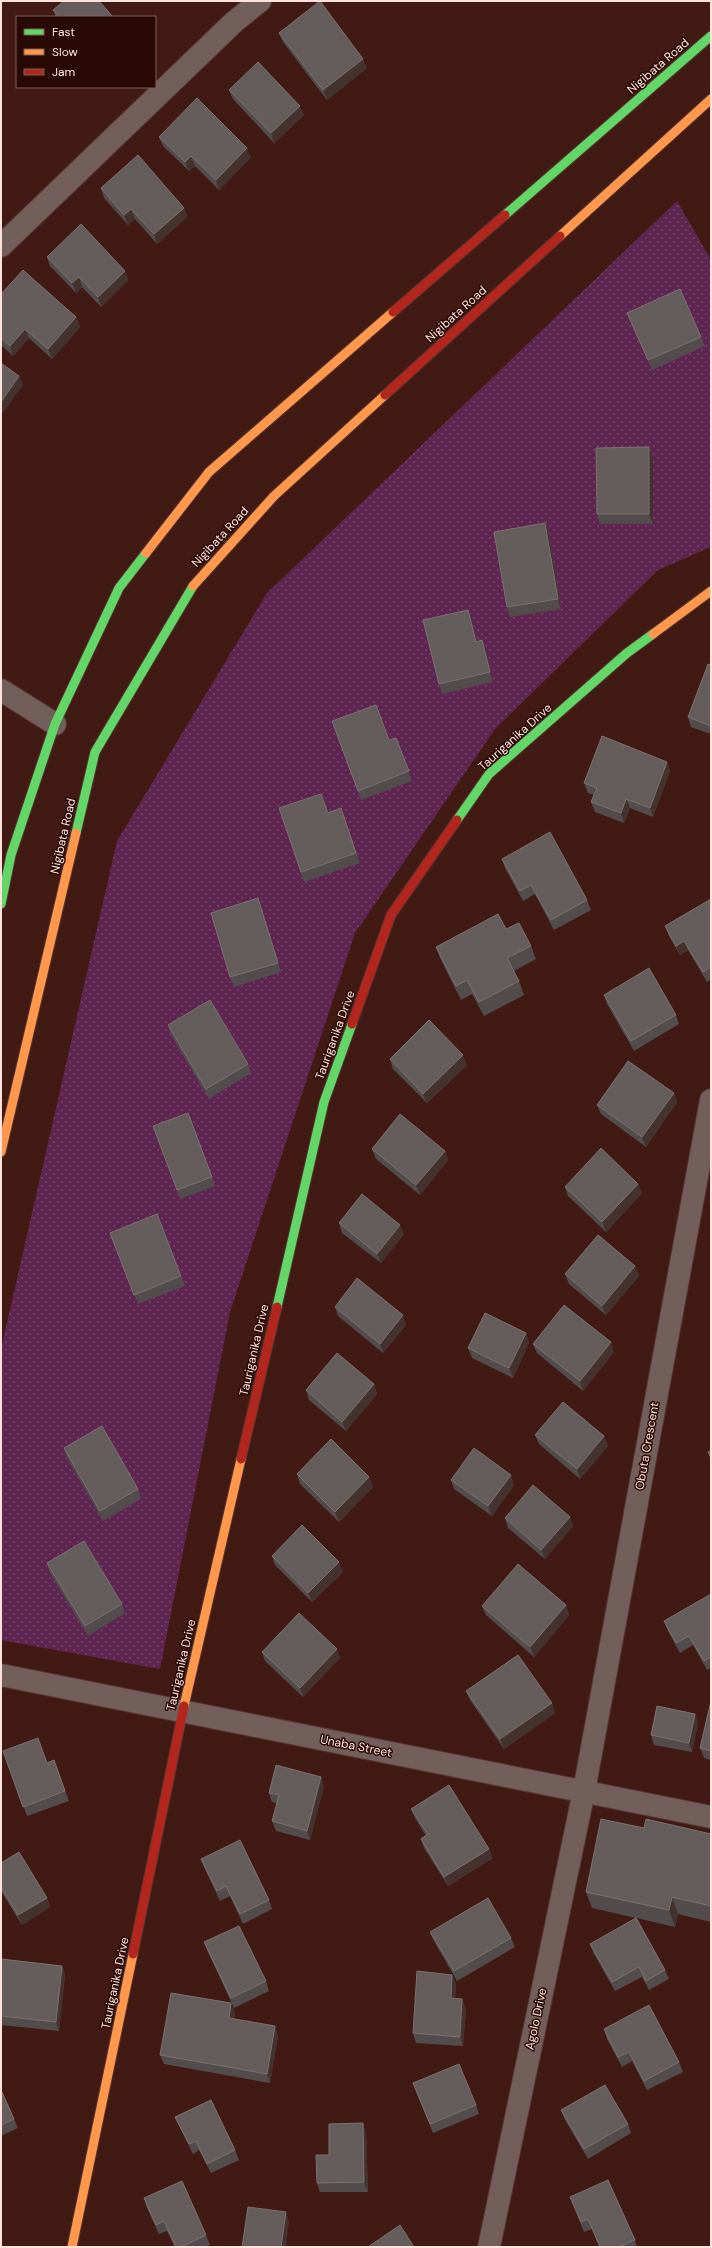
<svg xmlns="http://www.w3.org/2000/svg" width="712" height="2248" viewBox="0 0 712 2248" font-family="'DM Sans',sans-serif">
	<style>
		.grass { fill: url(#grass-dots) }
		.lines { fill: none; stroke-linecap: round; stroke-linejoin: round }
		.street-casing { stroke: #55352f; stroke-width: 24 }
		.fast-casing { stroke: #55352f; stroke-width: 11 }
		.slow-casing { stroke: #55352f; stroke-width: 11 }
		.jam-casing { stroke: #55352f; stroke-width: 11 }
		.street { stroke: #725e5a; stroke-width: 22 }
		.fast { stroke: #63d668; stroke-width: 9 }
		.slow { stroke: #ff974d; stroke-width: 9 }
		.jam { stroke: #b3261e; stroke-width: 9 }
		.wall { fill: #524d4c }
		.shaded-wall { fill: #44322f }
		.building { fill: #645d5b; stroke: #7c726f }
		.labels { text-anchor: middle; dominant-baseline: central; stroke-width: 3; stroke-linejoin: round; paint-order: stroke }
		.street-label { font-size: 12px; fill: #fee2db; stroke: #280903 }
	</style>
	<defs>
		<pattern id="grass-dots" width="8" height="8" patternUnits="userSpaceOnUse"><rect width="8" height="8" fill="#5f2551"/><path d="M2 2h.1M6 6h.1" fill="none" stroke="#774469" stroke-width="1.8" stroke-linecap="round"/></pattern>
	</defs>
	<rect width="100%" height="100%" fill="#421a14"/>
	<path class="grass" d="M 677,201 L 711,260 L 711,547 L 658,570 L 495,729 L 355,933 L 230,1312 L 160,1669 L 1,1640 L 1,1349 L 117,841 L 267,593 Z"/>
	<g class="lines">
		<g class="street-casing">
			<path id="street" d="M 1,246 L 234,22 L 260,1
				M 1,690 L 55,724
				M 1,1675 L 711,1817
				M 489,2247 L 584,1791 L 711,1100"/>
		</g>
		<g class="fast-casing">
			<path id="fast" d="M 505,215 L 711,36
				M 457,820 L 489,774 L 627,653 L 653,634
				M 76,833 L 95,752 L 193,586
				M 1,904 L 11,855 L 55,724 L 119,588 L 146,553
				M 277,1307 L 324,1102 L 352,1024"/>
		</g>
		<g class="slow-casing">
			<path id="slow" d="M 560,236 L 711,99
				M 146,553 L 209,472 L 393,312
				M 193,586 L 274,496 L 385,395
				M 653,634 L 711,591
				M 1,1152 L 76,833
				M 184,1706 L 241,1459
				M 72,2247 L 133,1954"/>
		</g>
		<g class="jam-casing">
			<path id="jam" d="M 393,312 L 505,215
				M 385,395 L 560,236
				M 352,1024 L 391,915 L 457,820
				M 241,1459 L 277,1307
				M 133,1954 L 184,1706"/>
		</g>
		<use href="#street" class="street"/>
		<use href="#fast" class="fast"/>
		<use href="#slow" class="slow"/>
		<use href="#jam" class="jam"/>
	</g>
	<path class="wall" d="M 53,10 L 113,17 L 56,17 Z
		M 279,33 L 367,68 L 327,100 L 283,42 Z
		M 229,90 L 304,115 L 274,143 L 233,99 Z
		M 159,137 L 251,157 L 219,190 L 195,166 L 189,171 L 163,146 Z
		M 101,188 L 184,208 L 187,217 L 157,244 L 135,219 L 128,225 L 104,198 Z
		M 47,257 L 125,271 L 128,280 L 101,307 L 82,287 L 76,293 L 50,266 Z
		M 1,294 L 76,317 L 80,327 L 52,359 L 29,338 L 13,356 L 1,345 Z
		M 627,313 L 701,337 L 705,346 L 652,370 L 631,322 Z
		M 649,447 L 653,457 L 653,524 L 600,524 L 597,514 Z
		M 545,523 L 549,533 L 561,609 L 510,617 L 507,607 Z
		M 468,610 L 471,619 L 477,642 L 482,640 L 486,650 L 493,682 L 442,694 L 439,684 Z
		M 711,665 L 711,734 L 691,727 L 688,717 Z
		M 332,721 L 389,740 L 396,738 L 412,781 L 361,800 Z
		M 667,762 L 670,771 L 653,817 L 630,808 L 624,823 L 595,812 L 591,802 L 594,795 L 588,793 L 584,783 Z
		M 279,808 L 328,813 L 341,808 L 360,863 L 304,882 Z
		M 502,859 L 587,900 L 591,910 L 554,930 L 535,894 L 523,901 L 505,868 Z
		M 258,898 L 281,972 L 234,987 L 230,977 Z
		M 711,899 L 711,979 L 707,982 L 688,950 L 680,955 L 669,936 L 665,926 Z
		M 506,929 L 531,946 L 536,959 L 514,971 L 519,981 L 524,995 L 484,1016 L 472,994 L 461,1000 L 441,960 L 436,947 Z
		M 604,995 L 676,1015 L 679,1024 L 634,1051 L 607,1004 Z
		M 168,1025 L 248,1064 L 251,1073 L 209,1099 L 171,1035 Z
		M 390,1059 L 467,1065 L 427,1103 L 393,1069 Z
		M 674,1093 L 677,1102 L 646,1147 L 601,1114 L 597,1105 Z
		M 188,1113 L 215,1186 L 180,1199 L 153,1126 Z
		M 372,1149 L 445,1151 L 448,1160 L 420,1195 L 376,1159 Z
		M 638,1184 L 642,1193 L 606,1232 L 568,1196 L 565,1187 Z
		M 339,1223 L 404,1234 L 381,1263 L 342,1233 Z
		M 110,1233 L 181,1276 L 185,1286 L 138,1304 Z
		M 635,1266 L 639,1276 L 606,1315 L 569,1284 L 565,1274 Z
		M 335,1307 L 406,1325 L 383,1353 L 338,1316 Z
		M 526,1333 L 529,1343 L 513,1378 L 472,1358 L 468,1348 Z
		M 533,1344 L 614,1352 L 583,1391 L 537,1353 Z
		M 374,1384 L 377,1394 L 346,1431 L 309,1400 L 306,1390 Z
		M 535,1435 L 604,1436 L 608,1446 L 580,1479 L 539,1444 Z
		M 64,1448 L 138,1489 L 141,1499 L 103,1521 L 67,1458 Z
		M 297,1474 L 369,1477 L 373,1487 L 339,1522 L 300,1484 Z
		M 451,1480 L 514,1485 L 492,1516 L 454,1489 Z
		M 505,1518 L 573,1526 L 545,1559 L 508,1528 Z
		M 272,1556 L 343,1572 L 312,1602 L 275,1565 Z
		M 47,1563 L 122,1604 L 125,1613 L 88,1636 L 50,1573 Z
		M 711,1594 L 711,1668 L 707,1670 L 693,1645 L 680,1653 L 668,1631 L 664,1621 Z
		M 566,1605 L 569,1615 L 534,1657 L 486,1615 L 482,1606 Z
		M 262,1652 L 340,1658 L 303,1697 L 265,1661 Z
		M 466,1691 L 555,1713 L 504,1749 L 470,1700 Z
		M 711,1701 L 711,1760 L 704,1758 L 700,1748 Z
		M 698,1723 L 692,1752 L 654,1745 L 651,1735 Z
		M 3,1751 L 47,1763 L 54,1760 L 69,1801 L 27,1816 Z
		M 324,1786 L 310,1840 L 276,1831 L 272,1821 L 277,1803 L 272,1802 L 269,1793 Z
		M 411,1809 L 493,1858 L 448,1886 L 424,1848 L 421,1839 L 426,1836 L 415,1818 Z
		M 644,1828 L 711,1834 L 711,1922 L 678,1914 L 675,1927 L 637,1918 L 665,1970 L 669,1979 L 649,1990 L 642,1977 L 615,1991 L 594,1954 L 590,1944 L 636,1918 L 592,1908 L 586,1892 Z
		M 201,1859 L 269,1900 L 272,1909 L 243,1924 L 230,1896 L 220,1901 L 205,1869 Z
		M 1,1863 L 47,1898 L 50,1907 L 22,1925 L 1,1891 Z
		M 430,1932 L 511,1938 L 515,1947 L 457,1981 L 434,1941 Z
		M 204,1942 L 266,1981 L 269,1991 L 234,2008 L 208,1952 Z
		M 1,1959 L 62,1966 L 65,1975 L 59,2031 L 1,2025 Z
		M 452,1975 L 456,1984 L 455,1998 L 462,1999 L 466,2009 L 463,2046 L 416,2043 L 413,2033 Z
		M 231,2003 L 235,2013 L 234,2019 L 275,2026 L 278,2036 L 270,2083 L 164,2064 L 160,2055 Z
		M 604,2029 L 679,2062 L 683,2072 L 647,2090 L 632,2061 L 622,2067 L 607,2039 Z
		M 413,2083 L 476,2105 L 479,2114 L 433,2133 Z
		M 1,2092 L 14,2119 L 18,2128 L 1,2136 Z
		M 561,2110 L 628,2124 L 631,2133 L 588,2159 L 565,2120 Z
		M 175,2117 L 235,2150 L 239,2160 L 211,2173 L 199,2150 L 193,2154 L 179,2126 Z
		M 366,2132 L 368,2192 L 320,2192 L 317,2183 L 329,2155 Z
		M 570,2197 L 635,2240 L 637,2247 L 600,2247 L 592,2229 L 584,2232 Z
		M 144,2198 L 206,2235 L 210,2245 L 205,2247 L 175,2247 L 167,2231 L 159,2234 L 147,2208 Z"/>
	<path class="shaded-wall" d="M 363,59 L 367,68 L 327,100 L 323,90 Z
		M 300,106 L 304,115 L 274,143 L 271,133 Z
		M 247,148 L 251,157 L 219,190 L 216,180 Z
		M 191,156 L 195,166 L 189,171 L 185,162 Z
		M 184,208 L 187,217 L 157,244 L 154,234 Z
		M 131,209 L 135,219 L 128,225 L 124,215 Z
		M 125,271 L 128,280 L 101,307 L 98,297 Z
		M 79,277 L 82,287 L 76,293 L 72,283 Z
		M 76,317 L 80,327 L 52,359 L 48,349 Z
		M 25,329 L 29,338 L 13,356 L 10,346 Z
		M 19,376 L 23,385 L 3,413 L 1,408 L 1,402 Z
		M 649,447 L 653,457 L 653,524 L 649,514 Z
		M 545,523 L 549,533 L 561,609 L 558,599 Z
		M 468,610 L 471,619 L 479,652 L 476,642 Z
		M 482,640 L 486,650 L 493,682 L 490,672 Z
		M 667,762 L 670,771 L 653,817 L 650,808 Z
		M 626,799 L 630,808 L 624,823 L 621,813 Z
		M 684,941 L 688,950 L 680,955 L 676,946 Z
		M 463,1055 L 467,1065 L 427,1103 L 423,1094 Z
		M 674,1093 L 677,1102 L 646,1147 L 642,1137 Z
		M 445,1151 L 448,1160 L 420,1195 L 416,1185 Z
		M 638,1184 L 642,1193 L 606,1232 L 602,1222 Z
		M 400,1225 L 404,1234 L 381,1263 L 377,1254 Z
		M 635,1266 L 639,1276 L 606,1315 L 602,1306 Z
		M 403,1315 L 406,1325 L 383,1353 L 380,1344 Z
		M 526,1333 L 529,1343 L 513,1378 L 509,1368 Z
		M 611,1342 L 614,1352 L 583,1391 L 580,1381 Z
		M 374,1384 L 377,1394 L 346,1431 L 342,1422 Z
		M 604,1436 L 608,1446 L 580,1479 L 577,1469 Z
		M 511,1475 L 514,1485 L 492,1516 L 488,1506 Z
		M 369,1477 L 373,1487 L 339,1522 L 335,1512 Z
		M 570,1517 L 573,1526 L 545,1559 L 541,1550 Z
		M 339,1562 L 343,1572 L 312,1602 L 308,1593 Z
		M 566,1605 L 569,1615 L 534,1657 L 530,1647 Z
		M 337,1649 L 340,1658 L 303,1697 L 300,1688 Z
		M 552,1703 L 555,1713 L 504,1749 L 500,1739 Z
		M 695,1714 L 698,1723 L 692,1752 L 689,1743 Z
		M 321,1777 L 324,1786 L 310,1840 L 307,1831 Z
		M 489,1849 L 493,1858 L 448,1886 L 444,1877 Z
		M 672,1897 L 678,1914 L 675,1927 L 669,1910 Z
		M 47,1898 L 50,1907 L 22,1925 L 18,1915 Z
		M 62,1966 L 65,1975 L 59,2031 L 56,2022 Z
		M 452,1975 L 456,1984 L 454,2008 L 451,1998 Z
		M 462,1999 L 466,2009 L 463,2046 L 460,2037 Z
		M 231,2003 L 235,2013 L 232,2028 L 229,2018 Z
		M 275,2026 L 278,2036 L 270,2083 L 267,2074 Z
		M 363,2123 L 366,2132 L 368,2192 L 364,2182 Z
		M 286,2212 L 289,2222 L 286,2247 L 281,2247 Z"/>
	<path class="building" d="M 64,1 L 99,1 L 113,17 L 59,17 L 53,10 Z
		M 320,1 L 363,59 L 323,90 L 279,33 Z
		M 258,62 L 300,106 L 271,133 L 229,90 Z
		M 197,98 L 247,148 L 216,180 L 191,156 L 185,162 L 159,137 Z
		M 138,155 L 184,208 L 154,234 L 131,209 L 124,215 L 101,188 Z
		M 81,224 L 125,271 L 98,297 L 79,277 L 72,283 L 47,257 Z
		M 23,270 L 76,317 L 48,349 L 25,329 L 10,346 L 1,338 L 1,294 Z
		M 680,289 L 701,337 L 648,360 L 627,313 Z
		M 1,363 L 19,376 L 1,402 Z
		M 649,447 L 649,514 L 597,514 L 596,448 Z
		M 545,523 L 558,599 L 507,607 L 494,532 Z
		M 468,610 L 476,642 L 482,640 L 490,672 L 439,684 L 423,620 Z
		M 708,664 L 711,665 L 711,726 L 688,717 Z
		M 376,705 L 389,740 L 396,738 L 409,771 L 358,791 L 332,721 Z
		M 602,736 L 667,762 L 650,808 L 626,799 L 621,813 L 591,802 L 597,788 L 584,783 Z
		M 321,794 L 328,813 L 341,808 L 356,853 L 301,872 L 279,808 Z
		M 550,832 L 587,900 L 551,920 L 531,885 L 520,891 L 502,859 Z
		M 258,898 L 278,963 L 230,977 L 211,913 Z
		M 711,899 L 711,967 L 703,972 L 684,941 L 676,946 L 665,926 Z
		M 498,914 L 506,929 L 519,923 L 531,946 L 507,958 L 519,981 L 479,1002 L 467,980 L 456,986 L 436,947 Z
		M 649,968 L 676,1015 L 631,1041 L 604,995 Z
		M 210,1000 L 248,1064 L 206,1089 L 168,1025 Z
		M 429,1020 L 463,1055 L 423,1094 L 390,1059 Z
		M 628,1061 L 674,1093 L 642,1137 L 597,1105 Z
		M 188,1113 L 212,1177 L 177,1190 L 153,1126 Z
		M 400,1114 L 445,1151 L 416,1185 L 372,1149 Z
		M 601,1148 L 638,1184 L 602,1222 L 565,1187 Z
		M 362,1194 L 400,1225 L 377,1254 L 339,1223 Z
		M 157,1214 L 181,1276 L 134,1295 L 110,1233 Z
		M 598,1235 L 635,1266 L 602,1306 L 565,1274 Z
		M 357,1278 L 403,1315 L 380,1344 L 335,1307 Z
		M 564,1305 L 611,1342 L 580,1381 L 533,1344 Z
		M 485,1313 L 526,1333 L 509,1368 L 468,1348 Z
		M 337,1353 L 374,1384 L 342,1422 L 306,1390 Z
		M 563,1402 L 604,1436 L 577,1469 L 535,1435 Z
		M 102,1426 L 138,1489 L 100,1511 L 64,1448 Z
		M 331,1439 L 369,1477 L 335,1512 L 297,1474 Z
		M 474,1448 L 511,1475 L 488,1506 L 451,1480 Z
		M 711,1450 L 711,1458 L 708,1452 Z
		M 533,1485 L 570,1517 L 541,1550 L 505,1518 Z
		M 302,1525 L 339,1562 L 308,1593 L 272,1556 Z
		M 84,1541 L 122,1604 L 85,1626 L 47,1563 Z
		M 518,1564 L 566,1605 L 530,1647 L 482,1606 Z
		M 711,1594 L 711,1657 L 704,1661 L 689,1636 L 676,1643 L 664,1621 Z
		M 299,1613 L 337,1649 L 300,1688 L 262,1652 Z
		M 518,1655 L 552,1703 L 500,1739 L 466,1691 Z
		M 711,1701 L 711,1751 L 700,1748 Z
		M 657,1706 L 695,1714 L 689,1743 L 651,1735 Z
		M 38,1738 L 47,1763 L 54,1760 L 65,1791 L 23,1807 L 3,1751 Z
		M 276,1765 L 321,1777 L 307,1831 L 272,1821 L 279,1795 L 269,1793 Z
		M 449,1785 L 489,1849 L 444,1877 L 421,1839 L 428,1834 L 411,1809 Z
		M 601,1819 L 644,1828 L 646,1819 L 711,1834 L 711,1906 L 672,1897 L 669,1910 L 586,1892 Z
		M 240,1840 L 269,1900 L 240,1914 L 226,1886 L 217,1891 L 201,1859 Z
		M 19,1852 L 47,1898 L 18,1915 L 1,1887 L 1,1863 Z
		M 488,1898 L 511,1938 L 454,1971 L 430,1932 Z
		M 636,1918 L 665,1970 L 646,1981 L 639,1967 L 612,1982 L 590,1944 Z
		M 239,1926 L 266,1981 L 231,1998 L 204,1942 Z
		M 1,1959 L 62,1966 L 56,2022 L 1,2016 Z
		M 417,1971 L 452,1975 L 451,1998 L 462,1999 L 460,2037 L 413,2033 Z
		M 171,1993 L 231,2003 L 229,2018 L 275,2026 L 267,2074 L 160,2055 Z
		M 649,2005 L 679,2062 L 644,2081 L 629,2052 L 618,2057 L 604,2029 Z
		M 459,2064 L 476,2105 L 430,2124 L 413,2083 Z
		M 605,2085 L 628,2124 L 584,2149 L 561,2110 Z
		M 1,2092 L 2,2092 L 14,2119 L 1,2125 Z
		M 211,2100 L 235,2150 L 207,2164 L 196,2141 L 189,2144 L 175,2117 Z
		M 363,2123 L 364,2182 L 317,2183 L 316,2155 L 329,2155 L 329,2124 Z
		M 608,2180 L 635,2240 L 619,2247 L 600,2247 L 588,2219 L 581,2222 L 570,2197 Z
		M 182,2181 L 206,2235 L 181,2247 L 176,2247 L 164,2221 L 156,2225 L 144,2198 Z
		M 248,2207 L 286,2212 L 281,2247 L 242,2247 Z
		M 400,2225 L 414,2247 L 368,2247 Z"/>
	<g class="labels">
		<g class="street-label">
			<text transform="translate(658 66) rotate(-41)">Nigibata Road</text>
			<text transform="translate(456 314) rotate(-42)">Nigibata Road</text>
			<text transform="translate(220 537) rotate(-47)">Nigibata Road</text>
			<text transform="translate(515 737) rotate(-42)">Tauriganika Drive</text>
			<text transform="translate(63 836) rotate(-77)">Nigibata Road</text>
			<text transform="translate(335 1035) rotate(-70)">Tauriganika Drive</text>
			<text transform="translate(254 1350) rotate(-77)">Tauriganika Drive</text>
			<text transform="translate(647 1446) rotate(-80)">Obuta Crescent</text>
			<text transform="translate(181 1665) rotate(-77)">Tauriganika Drive</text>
			<text transform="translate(356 1746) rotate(11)">Unaba Street</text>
			<text transform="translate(115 1983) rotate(-78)">Tauriganika Drive</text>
			<text transform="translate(536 2019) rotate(-78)">Agolo Drive</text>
		</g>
	</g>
	<rect width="712" height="2248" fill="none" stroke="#fee2db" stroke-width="4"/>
	<rect x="16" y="16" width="140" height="72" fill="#280903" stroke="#7e6059"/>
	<rect x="24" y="29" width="20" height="6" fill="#63d668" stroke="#7e6059"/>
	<text x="52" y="36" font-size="12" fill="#fee2db">Fast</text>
	<rect x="24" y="49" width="20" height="6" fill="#ff974d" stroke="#7e6059"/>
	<text x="52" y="56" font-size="12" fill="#fee2db">Slow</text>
	<rect x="24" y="69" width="20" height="6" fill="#b3261e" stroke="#7e6059"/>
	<text x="52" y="76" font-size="12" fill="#fee2db">Jam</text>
</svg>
